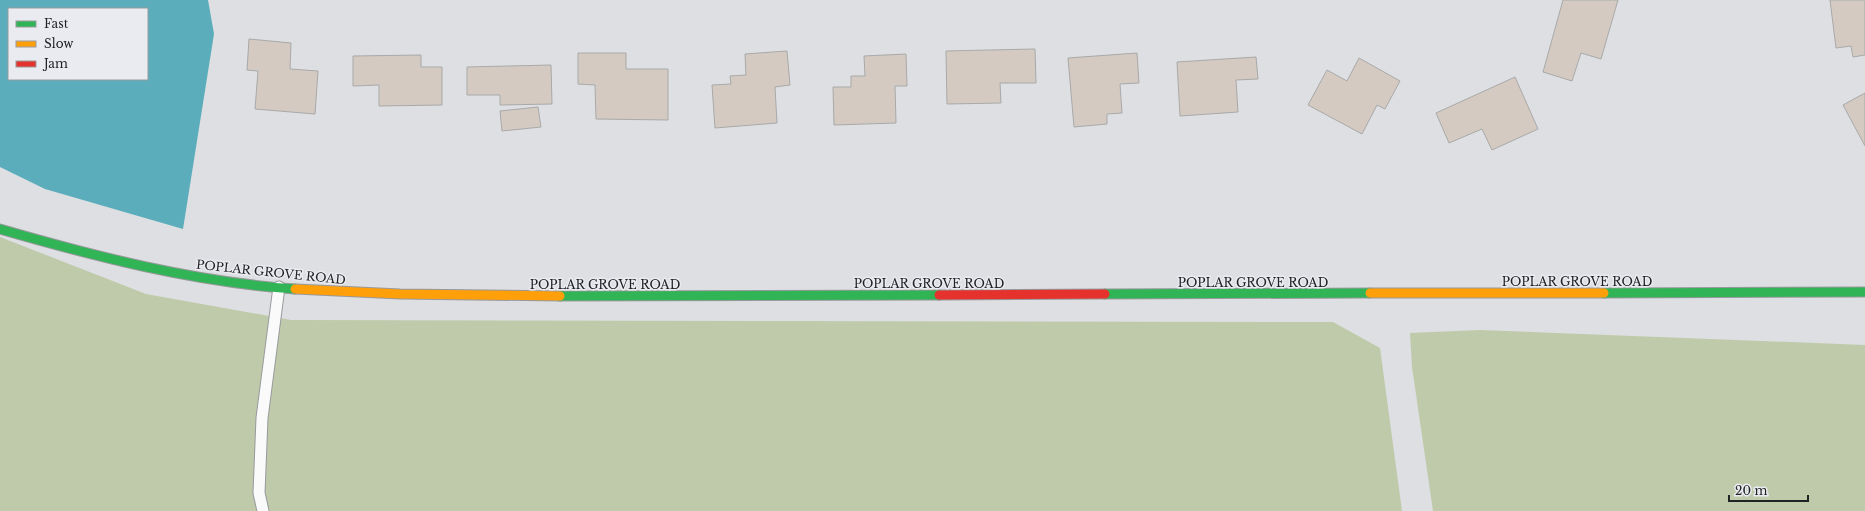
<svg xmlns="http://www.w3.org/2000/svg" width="1865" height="511" viewBox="0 0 1865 511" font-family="'Libre Baskerville',serif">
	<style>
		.green { fill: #bfcaaa }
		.water { fill: #5badbc; fill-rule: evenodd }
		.building { fill: #d5cac1; stroke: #a8a9a9 }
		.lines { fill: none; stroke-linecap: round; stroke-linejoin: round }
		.lane-casing { stroke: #98999c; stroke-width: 13 }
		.fast-casing { stroke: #98999c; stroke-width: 11 }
		.slow-casing { stroke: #98999c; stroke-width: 11 }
		.jam-casing { stroke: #98999c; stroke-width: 11 }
		.lane { stroke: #fafafb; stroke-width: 11 }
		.fast { stroke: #30b455; stroke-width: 9 }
		.slow { stroke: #ff9f0a; stroke-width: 9 }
		.jam { stroke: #e5322d; stroke-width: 9 }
		.labels { text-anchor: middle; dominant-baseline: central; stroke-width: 3; stroke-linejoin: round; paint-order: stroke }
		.street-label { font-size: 12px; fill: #212224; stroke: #e9ebf0 }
	</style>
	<rect width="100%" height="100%" fill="#dddfe2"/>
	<path class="green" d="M 0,237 L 146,294 L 291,320 L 1333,322 L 1380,348 L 1402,511 L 0,511 Z
		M 1480,330 L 1865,345 L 1865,511 L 1433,511 L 1412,367 L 1410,333 Z"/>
	<path class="water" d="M 0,0 L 208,0 L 214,34 L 183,229 L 45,189 L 0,167 ZM 9,9 L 147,9 L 147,79 L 9,79 Z"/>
	<path class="building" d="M 1563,0 L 1618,0 L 1601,59 L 1581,53 L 1572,81 L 1543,72 Z
		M 1830,0 L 1865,0 L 1865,55 L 1853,57 L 1851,46 L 1836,48 Z
		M 249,39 L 291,43 L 290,69 L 318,71 L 315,114 L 255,109 L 258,71 L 247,70 Z
		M 1035,49 L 1036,83 L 1000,83 L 1001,103 L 947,104 L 946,51 Z
		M 787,51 L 790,85 L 775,87 L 777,123 L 715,128 L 712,85 L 731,84 L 730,76 L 746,75 L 745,54 Z
		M 578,53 L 626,53 L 626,69 L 668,69 L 668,120 L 596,119 L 595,85 L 578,84 Z
		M 1137,53 L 1139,83 L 1120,84 L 1122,113 L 1107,114 L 1107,124 L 1074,127 L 1068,58 Z
		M 906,54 L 907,86 L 895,86 L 896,123 L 834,125 L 833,87 L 851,87 L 851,76 L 865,76 L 864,56 Z
		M 421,55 L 421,67 L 442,67 L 442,105 L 379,106 L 379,85 L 353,86 L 353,56 Z
		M 1256,57 L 1258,79 L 1236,80 L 1238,112 L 1180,116 L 1177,62 Z
		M 1359,58 L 1400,81 L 1385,109 L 1377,105 L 1362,134 L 1308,105 L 1327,70 L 1347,81 Z
		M 551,65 L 552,104 L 500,105 L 500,95 L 467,95 L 467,67 Z
		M 1515,77 L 1538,129 L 1492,150 L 1482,129 L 1449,143 L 1436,113 Z
		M 1865,93 L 1865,146 L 1843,105 Z
		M 538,107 L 541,127 L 502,131 L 500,111 Z"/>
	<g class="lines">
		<g class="lane-casing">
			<path id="lane" d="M 263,511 L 259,493 L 262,418 L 279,287"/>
		</g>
		<g class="fast-casing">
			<path id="fast" d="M 0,229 C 97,257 194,282 295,289
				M 1604,293 L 1865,292
				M 1105,294 L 1370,293
				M 560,296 L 939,295"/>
		</g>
		<g class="slow-casing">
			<path id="slow" d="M 295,289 L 400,294 L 560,296
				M 1370,293 L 1604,293"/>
		</g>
		<g class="jam-casing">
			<path id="jam" d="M 939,295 L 1105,294"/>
		</g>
		<use href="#lane" class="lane"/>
		<use href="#fast" class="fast"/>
		<use href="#slow" class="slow"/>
		<use href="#jam" class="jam"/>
	</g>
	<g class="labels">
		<g class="street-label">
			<text transform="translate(271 272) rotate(6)">POPLAR GROVE ROAD</text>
			<text x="1577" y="281">POPLAR GROVE ROAD</text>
			<text x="1253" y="282">POPLAR GROVE ROAD</text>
			<text x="929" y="283">POPLAR GROVE ROAD</text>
			<text x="605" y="284">POPLAR GROVE ROAD</text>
		</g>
	</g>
	<rect x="8" y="8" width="140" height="72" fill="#e9ebf0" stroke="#999b9e"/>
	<rect x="16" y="21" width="20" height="6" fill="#30b455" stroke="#999b9e"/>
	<text x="44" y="28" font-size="12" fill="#212224">Fast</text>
	<rect x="16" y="41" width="20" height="6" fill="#ff9f0a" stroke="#999b9e"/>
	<text x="44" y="48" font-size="12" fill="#212224">Slow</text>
	<rect x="16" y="61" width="20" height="6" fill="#e5322d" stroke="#999b9e"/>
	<text x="44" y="68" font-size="12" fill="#212224">Jam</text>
	<path d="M1729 495v6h79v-6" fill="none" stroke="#212224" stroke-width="2"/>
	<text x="1735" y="495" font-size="12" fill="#212224" stroke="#e9ebf0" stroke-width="3" paint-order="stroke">20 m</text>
</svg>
